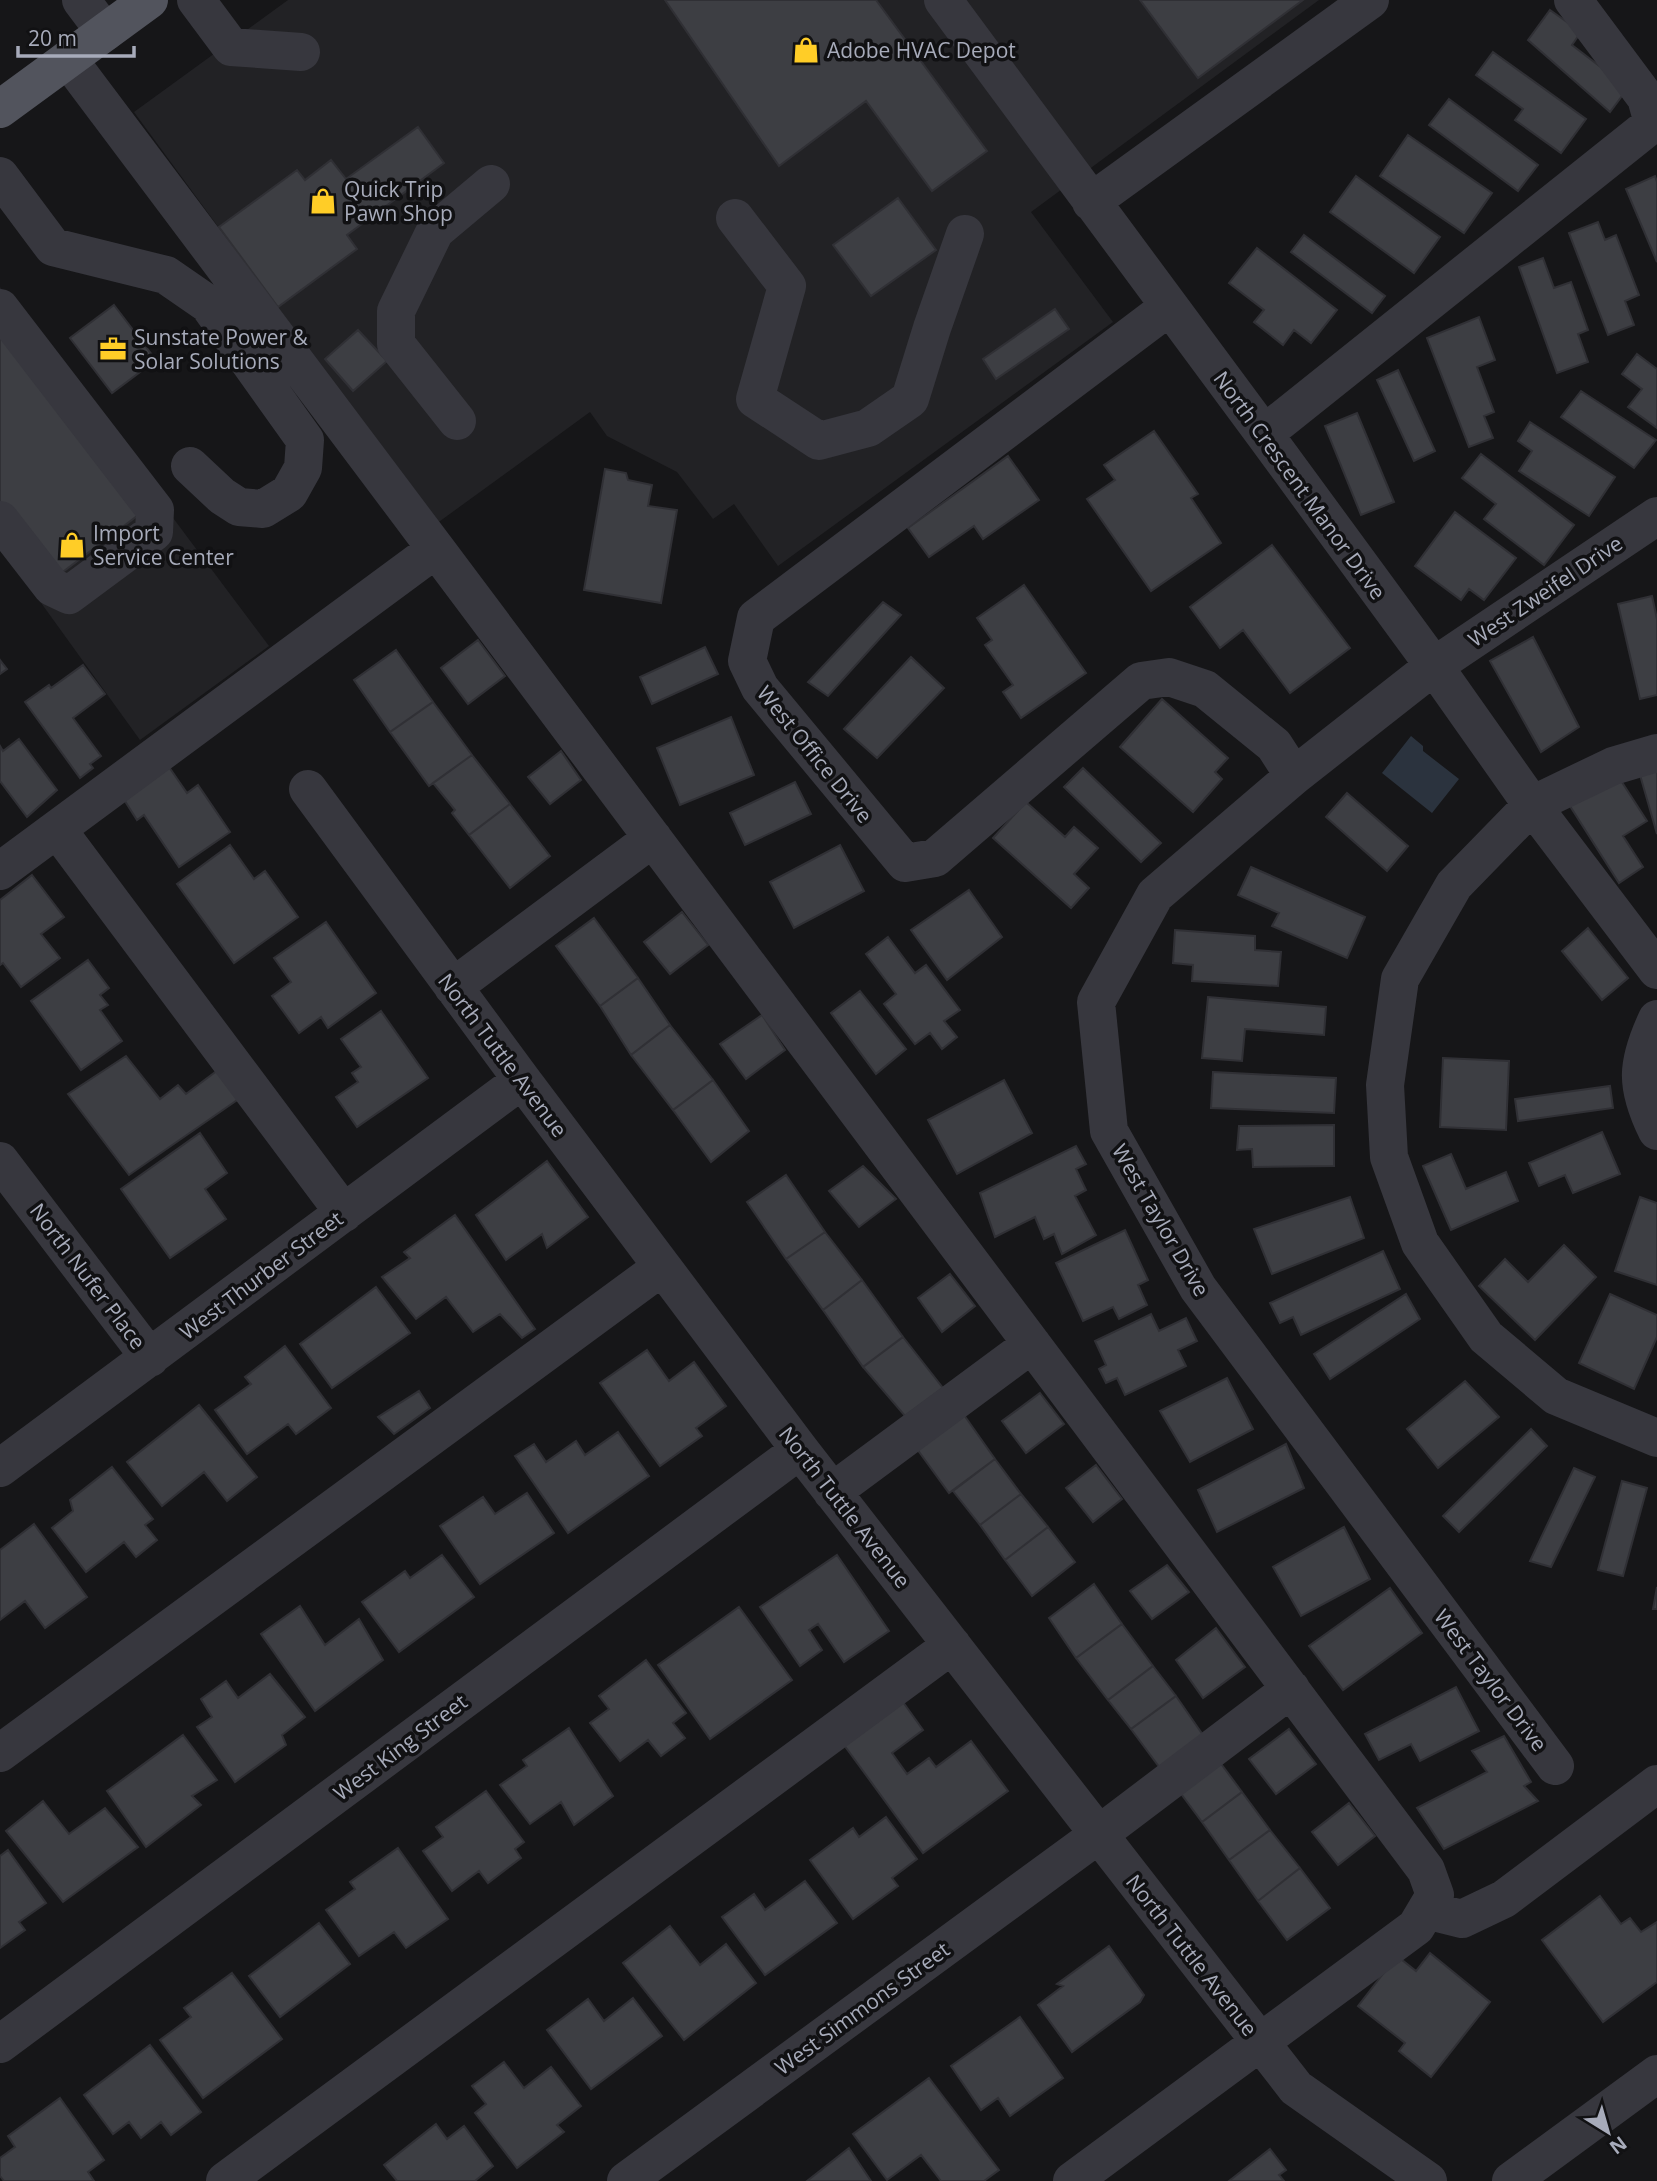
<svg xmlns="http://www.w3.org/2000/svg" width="1657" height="2181" viewBox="0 0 1657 2181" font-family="'Open Sans',sans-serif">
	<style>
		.built { fill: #222225 }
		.water { fill: #2b333e }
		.building { fill: #3d3e43; stroke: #303035; stroke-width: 2 }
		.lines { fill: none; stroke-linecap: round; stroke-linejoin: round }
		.minor { stroke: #37373e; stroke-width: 38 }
		.major { stroke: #52545d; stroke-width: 38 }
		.labels { text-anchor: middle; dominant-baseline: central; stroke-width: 7; stroke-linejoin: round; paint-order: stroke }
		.poi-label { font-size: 21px; fill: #a7abba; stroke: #111113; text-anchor: start }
		.street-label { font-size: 21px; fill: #a7abba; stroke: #111113 }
	</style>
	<rect width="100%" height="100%" fill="#161618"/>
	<path class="built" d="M 288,0 L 1319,0 L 1031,212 L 1113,322 L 778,566 L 734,504 L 713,519 L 677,472 L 607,436 L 590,412 L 436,524 L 134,112 Z
		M 0,287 L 269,646 L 140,740 L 0,546 Z"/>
	<path class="water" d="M 1411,736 L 1423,746 L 1423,751 L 1459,779 L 1432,813 L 1382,773 Z"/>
	<path class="building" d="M 665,0 L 876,0 L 987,151 L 932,191 L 866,101 L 779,166 Z
		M 1140,0 L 1303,0 L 1198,78 Z
		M 1550,10 L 1581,32 L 1572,45 L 1628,88 L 1610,112 L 1528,40 Z
		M 1493,52 L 1586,119 L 1561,153 L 1515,120 L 1523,109 L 1476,75 Z
		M 1449,99 L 1538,165 L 1518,191 L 1429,125 Z
		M 418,127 L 444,163 L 347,235 L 357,249 L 278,307 L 219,227 L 297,170 L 305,180 L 331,160 L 346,179 Z
		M 1408,135 L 1492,193 L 1464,233 L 1380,176 Z
		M 1356,176 L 1440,237 L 1414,273 L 1330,212 Z
		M 1655,176 L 1657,182 L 1657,262 L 1626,189 Z
		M 898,198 L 936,250 L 871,296 L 833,245 Z
		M 1598,222 L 1605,240 L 1616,235 L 1639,295 L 1625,301 L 1634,325 L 1608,335 L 1569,233 Z
		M 1304,235 L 1385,296 L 1372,313 L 1291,252 Z
		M 1257,248 L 1337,310 L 1311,343 L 1294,330 L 1283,345 L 1254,322 L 1264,310 L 1229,283 Z
		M 1543,258 L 1554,288 L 1571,282 L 1588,330 L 1578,334 L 1588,362 L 1557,373 L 1519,267 Z
		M 114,305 L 156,360 L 112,393 L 70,338 Z
		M 1055,309 L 1069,329 L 996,379 L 983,359 Z
		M 1479,317 L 1495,360 L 1477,367 L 1494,412 L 1484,416 L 1493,438 L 1469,447 L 1427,338 Z
		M 0,324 L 141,513 L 56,577 L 0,502 Z
		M 358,330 L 387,361 L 353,391 L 325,359 Z
		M 1637,354 L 1657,369 L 1657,428 L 1628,407 L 1642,389 L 1622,374 Z
		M 1398,370 L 1435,451 L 1414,461 L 1377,380 Z
		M 1581,391 L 1656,440 L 1634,468 L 1561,417 Z
		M 1357,413 L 1394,502 L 1361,515 L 1325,426 Z
		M 1530,422 L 1615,477 L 1589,516 L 1519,471 L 1532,451 L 1518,441 Z
		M 1154,431 L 1198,494 L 1191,498 L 1221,543 L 1151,591 L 1087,499 L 1115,480 L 1104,465 Z
		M 1481,454 L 1574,525 L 1544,565 L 1484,519 L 1496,504 L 1462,478 Z
		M 1008,456 L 1039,500 L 983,539 L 974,526 L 929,557 L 908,528 Z
		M 605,469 L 626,473 L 628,480 L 652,485 L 648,506 L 677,510 L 661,603 L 584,590 Z
		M 1455,512 L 1516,558 L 1484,600 L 1469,589 L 1461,600 L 1415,566 Z
		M 1272,545 L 1350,648 L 1290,693 L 1243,630 L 1220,648 L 1190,607 Z
		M 1024,585 L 1086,673 L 1021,718 L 1003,692 L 1013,685 L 985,645 L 992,640 L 977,618 Z
		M 1652,596 L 1657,619 L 1657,695 L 1640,699 L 1618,604 Z
		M 883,602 L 901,615 L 828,696 L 808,682 Z
		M 1533,637 L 1579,727 L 1541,752 L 1490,661 Z
		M 478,640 L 505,676 L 468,704 L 441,668 Z
		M 705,647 L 718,674 L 652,704 L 640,677 Z
		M 396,650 L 433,702 L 390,732 L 354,680 Z
		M 911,657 L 944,688 L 877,758 L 844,729 Z
		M 0,660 L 7,669 L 0,674 Z
		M 83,665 L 105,694 L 73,718 L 101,756 L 90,764 L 93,768 L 80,778 L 25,702 L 49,685 L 51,688 Z
		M 1162,699 L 1228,758 L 1215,772 L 1222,779 L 1193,812 L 1120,747 Z
		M 433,702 L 472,755 L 429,786 L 390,732 Z
		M 731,717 L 754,775 L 680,805 L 657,748 Z
		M 19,739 L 57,790 L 27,817 L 0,781 L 0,746 L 3,751 Z
		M 561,751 L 581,780 L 550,804 L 528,777 Z
		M 472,755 L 510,804 L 469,835 L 452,813 L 455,810 L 433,783 Z
		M 169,767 L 187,793 L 198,785 L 230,832 L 179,867 L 144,815 L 137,820 L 123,798 Z
		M 1083,768 L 1161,843 L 1141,862 L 1064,787 Z
		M 1657,770 L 1657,834 L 1640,775 Z
		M 1618,776 L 1647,821 L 1623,836 L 1643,867 L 1619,883 L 1570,806 Z
		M 795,782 L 811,814 L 745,845 L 730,813 Z
		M 1347,793 L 1408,846 L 1387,871 L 1326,817 Z
		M 1026,802 L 1065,837 L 1074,827 L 1098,848 L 1074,874 L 1089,888 L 1071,908 L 993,838 Z
		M 510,804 L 550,856 L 510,888 L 469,835 Z
		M 230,845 L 254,879 L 265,871 L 298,917 L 234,963 L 177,884 Z
		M 840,845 L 864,891 L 794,928 L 770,882 Z
		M 1251,867 L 1365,917 L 1347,958 L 1272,926 L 1279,913 L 1238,895 Z
		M 32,875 L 64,917 L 41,934 L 60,958 L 21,987 L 3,963 L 0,965 L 0,900 Z
		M 969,890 L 1002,937 L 947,980 L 911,930 Z
		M 682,912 L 708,945 L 670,974 L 644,942 Z
		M 594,918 L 638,978 L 600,1006 L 556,946 Z
		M 326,922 L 376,993 L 328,1028 L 321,1017 L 299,1033 L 272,996 L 291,982 L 274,958 Z
		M 1588,928 L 1628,978 L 1602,1000 L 1562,951 Z
		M 1175,930 L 1255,936 L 1255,950 L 1281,952 L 1278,986 L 1192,981 L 1193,965 L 1173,963 Z
		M 888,937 L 915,973 L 926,965 L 960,1010 L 944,1021 L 957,1037 L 942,1049 L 930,1033 L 915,1044 L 884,1004 L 896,994 L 866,954 Z
		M 88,960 L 109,988 L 100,995 L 108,1005 L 100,1010 L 122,1041 L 81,1070 L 31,1001 Z
		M 638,978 L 670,1025 L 631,1055 L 600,1006 Z
		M 860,991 L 906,1049 L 876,1074 L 831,1013 Z
		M 1208,997 L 1326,1007 L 1324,1035 L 1245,1029 L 1242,1061 L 1202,1058 Z
		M 381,1011 L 428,1078 L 357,1127 L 336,1097 L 358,1082 L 352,1073 L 361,1067 L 341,1039 Z
		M 762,1015 L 785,1050 L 746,1079 L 720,1044 Z
		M 670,1025 L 713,1080 L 673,1110 L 631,1055 Z
		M 126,1056 L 160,1099 L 178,1085 L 186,1094 L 222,1067 L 243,1096 L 129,1175 L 68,1094 Z
		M 1443,1058 L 1509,1061 L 1506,1130 L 1440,1127 Z
		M 1213,1072 L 1336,1078 L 1334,1113 L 1211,1108 Z
		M 713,1080 L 749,1131 L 711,1162 L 673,1110 Z
		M 1004,1080 L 1032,1133 L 957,1174 L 928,1120 Z
		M 1610,1086 L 1613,1108 L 1518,1121 L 1515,1099 Z
		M 1334,1125 L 1334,1166 L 1253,1167 L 1252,1149 L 1237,1150 L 1239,1126 Z
		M 1602,1132 L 1620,1174 L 1573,1193 L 1565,1175 L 1539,1186 L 1529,1163 Z
		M 200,1133 L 227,1173 L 205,1189 L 226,1219 L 170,1258 L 121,1189 Z
		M 1076,1146 L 1086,1164 L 1076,1169 L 1086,1190 L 1075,1196 L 1096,1235 L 1062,1254 L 1054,1234 L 1044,1239 L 1035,1217 L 995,1237 L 980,1193 Z
		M 1451,1154 L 1466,1189 L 1506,1172 L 1518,1201 L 1451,1230 L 1423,1166 Z
		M 547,1161 L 588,1217 L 547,1248 L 542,1234 L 506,1260 L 476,1215 Z
		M 863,1166 L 896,1199 L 859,1227 L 829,1191 Z
		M 786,1175 L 825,1232 L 786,1259 L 747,1202 Z
		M 1350,1197 L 1364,1238 L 1272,1274 L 1254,1229 Z
		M 1640,1197 L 1657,1203 L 1657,1285 L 1615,1271 Z
		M 455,1215 L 535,1329 L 522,1338 L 500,1314 L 473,1332 L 446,1297 L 416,1319 L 382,1277 L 410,1258 L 404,1252 Z
		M 1125,1230 L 1148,1280 L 1138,1285 L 1147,1305 L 1119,1319 L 1113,1307 L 1083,1321 L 1056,1263 Z
		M 825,1232 L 862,1280 L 823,1310 L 786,1259 Z
		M 1564,1245 L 1596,1277 L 1535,1340 L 1479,1286 L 1505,1259 L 1528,1282 Z
		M 1383,1251 L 1400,1289 L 1301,1335 L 1293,1317 L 1280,1323 L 1270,1303 Z
		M 950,1274 L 975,1306 L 942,1332 L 918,1298 Z
		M 862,1280 L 903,1337 L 863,1367 L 823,1310 Z
		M 376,1287 L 410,1333 L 332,1388 L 300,1344 Z
		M 1406,1294 L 1420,1319 L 1330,1379 L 1314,1354 Z
		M 1610,1294 L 1657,1315 L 1657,1337 L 1634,1389 L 1579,1363 Z
		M 1151,1314 L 1159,1331 L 1186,1318 L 1197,1341 L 1178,1350 L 1186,1366 L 1125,1395 L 1117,1378 L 1106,1383 L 1099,1369 L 1106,1365 L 1095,1341 Z
		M 903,1337 L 943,1388 L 905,1416 L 863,1367 Z
		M 285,1346 L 331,1408 L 296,1434 L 288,1424 L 247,1454 L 215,1410 L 251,1384 L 245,1377 Z
		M 647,1350 L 669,1381 L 694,1362 L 726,1406 L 696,1428 L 702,1436 L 660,1466 L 600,1383 Z
		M 1227,1378 L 1253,1429 L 1190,1462 L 1160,1411 Z
		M 1465,1381 L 1499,1417 L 1438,1468 L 1407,1429 Z
		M 419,1391 L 430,1408 L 394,1434 L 378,1417 Z
		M 1040,1393 L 1064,1424 L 1026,1453 L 1002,1421 Z
		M 199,1405 L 257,1477 L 227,1501 L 204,1472 L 162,1506 L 127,1462 Z
		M 964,1415 L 995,1459 L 949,1493 L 917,1449 Z
		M 1531,1429 L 1547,1446 L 1459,1532 L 1443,1516 Z
		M 618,1432 L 649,1476 L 568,1533 L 515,1456 L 534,1444 L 546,1462 L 576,1441 L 585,1455 Z
		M 1286,1444 L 1304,1488 L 1217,1532 L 1198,1490 Z
		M 995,1459 L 1021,1494 L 980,1525 L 953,1491 Z
		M 1096,1465 L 1122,1499 L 1093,1522 L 1066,1488 Z
		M 112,1467 L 153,1519 L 145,1525 L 157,1540 L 136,1557 L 124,1542 L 86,1572 L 52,1528 L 73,1511 L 70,1500 Z
		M 1574,1468 L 1595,1477 L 1551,1567 L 1530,1561 Z
		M 1622,1481 L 1647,1488 L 1623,1576 L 1598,1570 Z
		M 527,1493 L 554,1533 L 480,1584 L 440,1526 L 483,1497 L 495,1514 Z
		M 1021,1494 L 1048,1527 L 1005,1560 L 980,1525 Z
		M 34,1524 L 87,1597 L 45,1628 L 25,1601 L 0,1620 L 0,1550 Z
		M 1048,1527 L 1075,1562 L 1032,1596 L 1005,1560 Z
		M 1344,1527 L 1370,1579 L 1301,1616 L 1273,1567 Z
		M 442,1555 L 474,1597 L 399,1652 L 362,1602 L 405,1571 L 410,1578 Z
		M 837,1555 L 889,1631 L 844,1662 L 818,1624 L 809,1630 L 822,1650 L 800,1666 L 760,1607 Z
		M 1167,1565 L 1189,1592 L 1152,1619 L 1130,1591 Z
		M 1094,1584 L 1122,1624 L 1076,1658 L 1049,1618 Z
		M 1657,1587 L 1657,1609 L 1653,1609 Z
		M 1390,1588 L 1422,1633 L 1343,1690 L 1309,1646 Z
		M 300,1606 L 325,1645 L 359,1619 L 383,1660 L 315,1711 L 261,1634 Z
		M 739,1607 L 792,1680 L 710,1739 L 658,1665 Z
		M 1122,1624 L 1153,1666 L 1108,1700 L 1076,1658 Z
		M 1216,1628 L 1245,1667 L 1203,1698 L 1176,1660 Z
		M 646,1660 L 686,1713 L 673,1723 L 685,1738 L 661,1756 L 648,1740 L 620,1761 L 590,1723 L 609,1709 L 599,1696 Z
		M 1153,1666 L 1176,1696 L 1131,1729 L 1108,1700 Z
		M 270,1674 L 305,1717 L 282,1735 L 286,1745 L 235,1782 L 197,1727 L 212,1717 L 201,1699 L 226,1681 L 238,1698 Z
		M 1456,1687 L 1479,1731 L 1420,1761 L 1411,1744 L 1379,1760 L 1365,1734 Z
		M 1176,1696 L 1203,1735 L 1160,1768 L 1131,1729 Z
		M 903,1702 L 923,1730 L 892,1753 L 907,1774 L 929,1758 L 936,1767 L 971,1741 L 1008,1791 L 923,1853 L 844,1745 Z
		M 569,1728 L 613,1796 L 574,1825 L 561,1802 L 530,1824 L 500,1785 L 527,1766 L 523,1760 Z
		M 1289,1729 L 1316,1764 L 1276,1794 L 1249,1759 Z
		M 183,1735 L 217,1780 L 192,1796 L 201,1805 L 146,1847 L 107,1791 Z
		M 1504,1736 L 1531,1782 L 1524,1786 L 1538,1801 L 1444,1849 L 1417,1808 L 1487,1772 L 1472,1751 Z
		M 1216,1757 L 1242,1792 L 1202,1822 L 1176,1787 Z
		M 486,1791 L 524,1842 L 515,1849 L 521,1858 L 488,1883 L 479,1871 L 452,1891 L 423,1851 L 443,1837 L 436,1827 Z
		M 1242,1792 L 1270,1830 L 1229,1860 L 1202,1822 Z
		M 43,1801 L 69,1834 L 105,1808 L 138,1847 L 63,1902 L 6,1831 Z
		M 1349,1803 L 1375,1836 L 1338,1865 L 1312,1832 Z
		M 886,1817 L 917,1859 L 892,1878 L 898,1886 L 853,1919 L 810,1860 L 853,1828 L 859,1837 Z
		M 1270,1830 L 1300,1868 L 1258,1901 L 1229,1860 Z
		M 398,1848 L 448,1919 L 406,1948 L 394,1932 L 359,1956 L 326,1910 L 355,1889 L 350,1882 Z
		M 8,1850 L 46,1903 L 19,1922 L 25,1930 L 0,1948 L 0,1856 Z
		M 1300,1868 L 1330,1908 L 1287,1940 L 1258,1901 Z
		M 805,1881 L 837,1923 L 765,1975 L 722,1917 L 754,1894 L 765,1910 Z
		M 1600,1896 L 1621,1924 L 1630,1918 L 1641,1932 L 1657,1922 L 1657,1982 L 1603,2022 L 1542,1940 Z
		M 319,1923 L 350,1964 L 280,2017 L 249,1976 Z
		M 670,1926 L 700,1965 L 726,1944 L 756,1983 L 684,2040 L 623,1963 Z
		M 1109,1946 L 1144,1995 L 1140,2002 L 1072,2052 L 1038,2005 L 1063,1986 L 1057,1984 Z
		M 1430,1953 L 1490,2002 L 1431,2077 L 1399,2051 L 1405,2043 L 1358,2006 L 1397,1956 L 1416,1971 Z
		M 232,1973 L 282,2039 L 203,2098 L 160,2040 L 191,2017 L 184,2008 Z
		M 633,1998 L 662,2036 L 591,2089 L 547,2030 L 588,1999 L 604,2021 Z
		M 1020,2017 L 1063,2078 L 1010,2116 L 998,2098 L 981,2110 L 951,2066 Z
		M 150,2045 L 201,2112 L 171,2135 L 161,2122 L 141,2138 L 129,2122 L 113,2134 L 84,2095 Z
		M 504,2062 L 524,2088 L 551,2067 L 581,2106 L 557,2125 L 564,2132 L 517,2168 L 475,2113 L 486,2104 L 472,2086 Z
		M 929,2078 L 999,2170 L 984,2181 L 941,2181 L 921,2155 L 887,2180 L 853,2134 Z
		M 60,2098 L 104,2160 L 88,2172 L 94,2181 L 4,2181 L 0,2176 L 0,2158 L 15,2147 L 8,2136 Z
		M 436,2124 L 447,2139 L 464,2126 L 493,2166 L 475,2181 L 397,2181 L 384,2165 Z
		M 849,2148 L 871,2181 L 807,2181 Z
		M 1270,2149 L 1286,2170 L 1279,2175 L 1284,2181 L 1229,2181 Z"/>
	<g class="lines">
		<path class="minor" d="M 81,0 L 105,32
			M 196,0 L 231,47 L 301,52
			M 943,0 L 1264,434 L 1434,666 L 1532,805 L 1657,970
			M 68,59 L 436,549
			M 0,176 L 53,247 L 166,275 L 208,304 L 305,440 L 303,468 L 289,493 L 263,509 L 239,507 L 222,496 L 190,466
			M 1091,202 L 1370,0
			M 735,218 L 787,286 L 755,399 L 819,441 L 868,428 L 910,399 L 932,328 L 965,234
			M 1169,307 L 756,618 L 747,661 L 760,688 L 905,863 L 935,858 L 1141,681 L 1169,677 L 1205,689 L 1274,745 L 1294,776
			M 0,308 L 155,510 L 154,532 L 69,595 L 52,587 L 0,520
			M 457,421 L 396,344 L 396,311 L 435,231 L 491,184
			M 1264,434 L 1653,123 L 1646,98 L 1573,0
			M 1657,753 L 1613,766 L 1532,805 L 1454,885 L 1400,979 L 1385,1085 L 1389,1157 L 1420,1243 L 1486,1337 L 1556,1396 L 1657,1438
			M 308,789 L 522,1080 L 800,1450 L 1296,2088 L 1428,2181
			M 57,829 L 344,1213
			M 0,871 L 436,549 L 1426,1870 L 1435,1895 L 1416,1927 L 1072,2181
			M 453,987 L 653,838
			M 1657,1019 C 1636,1064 1635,1086 1657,1131
			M 0,1161 L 150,1358
			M 0,1468 L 522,1080
			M 832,1492 L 1032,1344
			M 0,1753 L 662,1267
			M 1555,1766 L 1198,1288 L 1109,1131 L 1096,1002 L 1155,895 L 1294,776 L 1434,666 L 1657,516
			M 1426,1910 L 1462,1919 L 1504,1899 L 1657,1784
			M 0,2044 L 800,1450
			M 225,2181 L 952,1645
			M 626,2181 L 1098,1835 L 1291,1689
			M 1511,2181 L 1657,2074"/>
		<path class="major" d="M 0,109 L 149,0"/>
	</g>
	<defs>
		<g id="shop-bare" transform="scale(2.1)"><path d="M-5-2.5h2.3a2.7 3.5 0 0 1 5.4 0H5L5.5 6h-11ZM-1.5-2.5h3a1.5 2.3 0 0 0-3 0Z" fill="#ffcd27" stroke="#111113" stroke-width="2.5" paint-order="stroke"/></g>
		<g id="office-bare" transform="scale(2.1)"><path d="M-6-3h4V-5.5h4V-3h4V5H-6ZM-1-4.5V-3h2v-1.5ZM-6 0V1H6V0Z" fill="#ffcd27" stroke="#111113" stroke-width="2.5" paint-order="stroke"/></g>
	</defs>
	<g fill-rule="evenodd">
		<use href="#shop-bare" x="806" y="50"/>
		<use href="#shop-bare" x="323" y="201"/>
		<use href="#office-bare" x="113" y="349"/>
		<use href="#shop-bare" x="72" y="545"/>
	</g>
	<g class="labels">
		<g class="poi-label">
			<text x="827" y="50">Adobe HVAC Depot</text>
			<text x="344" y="189">Quick Trip<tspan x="344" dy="24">Pawn Shop</tspan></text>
			<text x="134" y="337">Sunstate Power &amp;<tspan x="134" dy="24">Solar Solutions</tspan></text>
			<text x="93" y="533">Import<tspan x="93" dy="24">Service Center</tspan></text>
		</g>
		<g class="street-label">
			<text transform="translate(1300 485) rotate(54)">North Crescent Manor Drive</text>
			<text transform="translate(1545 591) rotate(-34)">West Zweifel Drive</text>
			<text transform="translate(815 754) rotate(51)">West Office Drive</text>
			<text transform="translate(503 1055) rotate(53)">North Tuttle Avenue</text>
			<text transform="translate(1161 1220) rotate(60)">West Taylor Drive</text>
			<text transform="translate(261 1275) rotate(-37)">West Thurber Street</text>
			<text transform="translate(88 1276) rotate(53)">North Nufer Place</text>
			<text transform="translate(845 1507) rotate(52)">North Tuttle Avenue</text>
			<text transform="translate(1491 1680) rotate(53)">West Taylor Drive</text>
			<text transform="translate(400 1747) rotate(-37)">West King Street</text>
			<text transform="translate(1192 1955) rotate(52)">North Tuttle Avenue</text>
			<text transform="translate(862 2008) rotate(-36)">West Simmons Street</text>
		</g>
	</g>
	<g transform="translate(1608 2132) rotate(143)" stroke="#111113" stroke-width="5" paint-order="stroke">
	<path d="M0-5L12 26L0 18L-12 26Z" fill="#a7abba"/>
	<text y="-10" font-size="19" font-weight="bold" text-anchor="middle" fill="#a7abba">N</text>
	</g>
	<path d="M18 46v10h116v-10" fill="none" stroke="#a7abba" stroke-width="3.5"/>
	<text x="28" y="46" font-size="21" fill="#a7abba" stroke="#111113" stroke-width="5" paint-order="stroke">20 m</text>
</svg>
